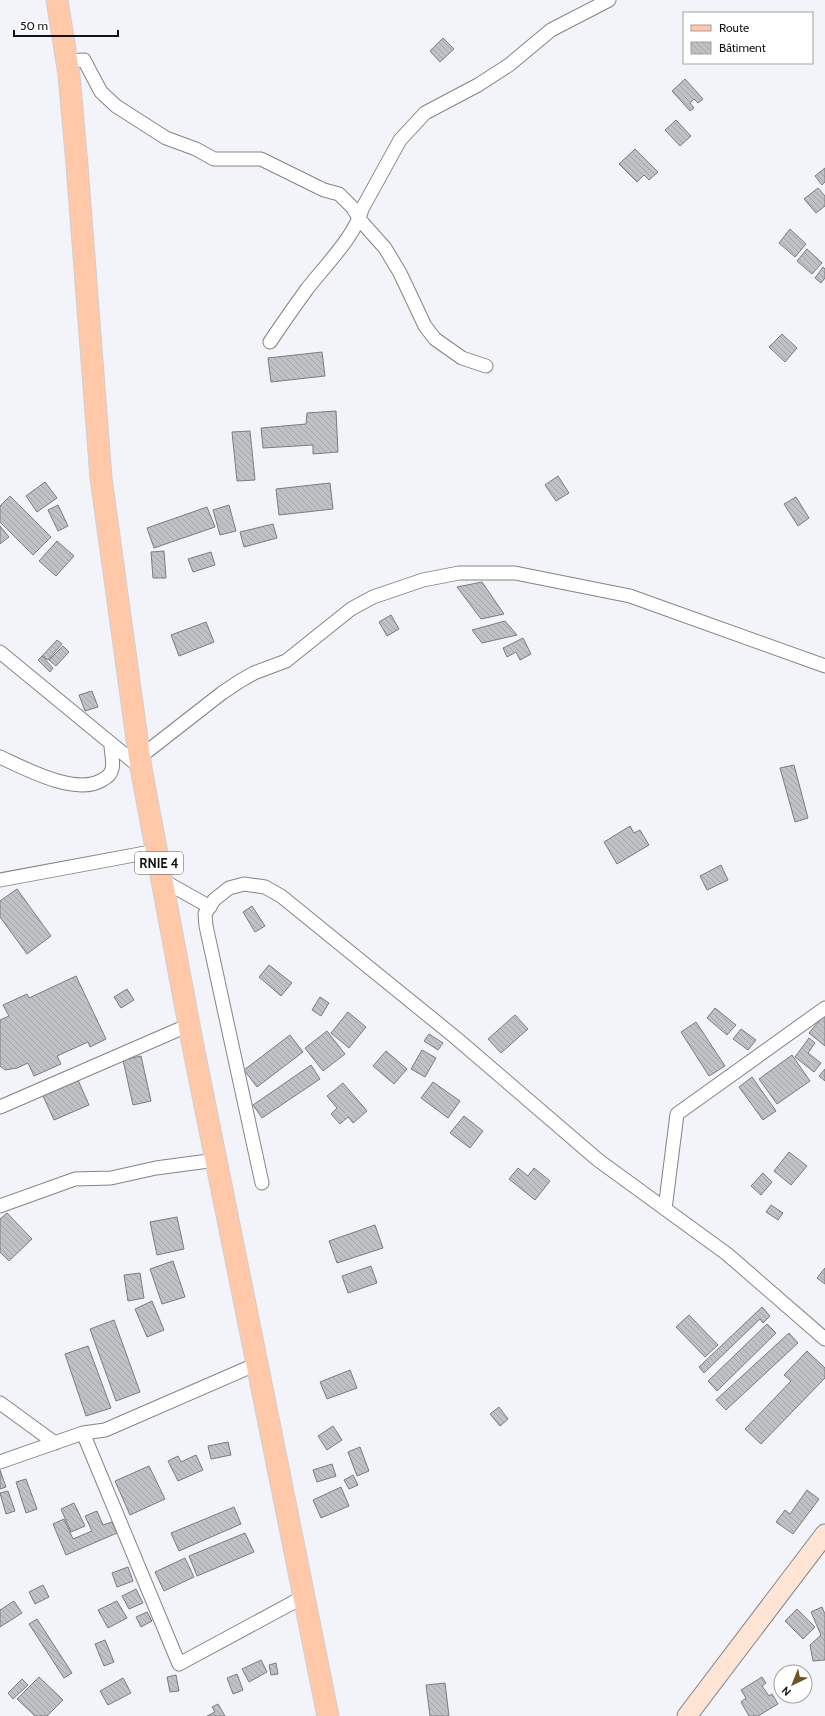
<svg xmlns="http://www.w3.org/2000/svg" width="825" height="1716" viewBox="0 0 825 1716" font-family="Cabin,sans-serif">
	<style>
		.building { fill: url(#building-back-hatch); stroke: #7b7c80 }
		.lines { fill: none; stroke-linecap: round; stroke-linejoin: round }
		.minor-casing { stroke: #838488; stroke-width: 15 }
		.secondary-casing { stroke: #838488; stroke-width: 21 }
		.primary-casing { stroke: #d0d0d0; stroke-width: 23 }
		.minor { stroke: #fff; stroke-width: 13 }
		.secondary { stroke: #fee4d4; stroke-width: 19 }
		.primary { stroke: #fec8a9; stroke-width: 21 }
		.labels { text-anchor: middle; dominant-baseline: central; stroke-width: 4; stroke-linejoin: round; paint-order: stroke }
		.shield { fill: #fff; stroke: #59595a; stroke-width: 1 }
		.shield-label { font-size: 13px; font-weight: bold; fill: #121214 }
	</style>
	<defs>
		<pattern id="building-back-hatch" width="6" height="6" patternUnits="userSpaceOnUse"><rect width="6" height="6" fill="#c0c1c5"/><path d="M-1 5l2 2M0 0l6 6M5-1l2 2" fill="none" stroke="#a4a5a8"/></pattern>
	</defs>
	<rect width="100%" height="100%" fill="#f3f4f9"/>
	<path class="building" d="M 443,38 L 454,49 L 440,62 L 430,51 Z
		M 685,79 L 703,99 L 698,103 L 694,99 L 690,103 L 694,108 L 690,111 L 672,91 Z
		M 676,120 L 691,136 L 680,146 L 665,130 Z
		M 635,149 L 658,172 L 649,180 L 644,175 L 637,182 L 619,164 Z
		M 825,168 L 825,182 L 822,185 L 815,176 Z
		M 818,188 L 825,196 L 825,206 L 816,213 L 804,199 Z
		M 790,229 L 806,244 L 795,257 L 779,243 Z
		M 807,249 L 822,263 L 812,274 L 797,261 Z
		M 823,267 L 825,269 L 825,278 L 821,283 L 815,278 Z
		M 782,334 L 797,348 L 785,362 L 769,347 Z
		M 322,352 L 325,376 L 271,382 L 268,358 Z
		M 336,411 L 338,452 L 313,454 L 313,445 L 263,448 L 261,428 L 306,424 L 307,413 Z
		M 250,431 L 255,480 L 237,481 L 232,432 Z
		M 558,476 L 569,493 L 556,501 L 545,485 Z
		M 45,482 L 57,498 L 37,512 L 26,496 Z
		M 330,483 L 333,509 L 279,515 L 276,489 Z
		M 10,496 L 51,537 L 33,555 L 0,522 L 0,506 Z
		M 796,497 L 809,518 L 798,526 L 784,504 Z
		M 58,505 L 68,526 L 58,531 L 48,510 Z
		M 229,505 L 236,531 L 220,535 L 213,510 Z
		M 207,507 L 215,527 L 154,548 L 147,528 Z
		M 273,524 L 277,538 L 244,547 L 240,532 Z
		M 0,526 L 9,537 L 0,544 Z
		M 57,541 L 74,556 L 56,576 L 39,561 Z
		M 164,551 L 166,578 L 153,578 L 151,552 Z
		M 211,552 L 215,565 L 193,572 L 188,559 Z
		M 482,582 L 504,614 L 481,619 L 457,587 Z
		M 391,615 L 399,629 L 387,636 L 379,622 Z
		M 505,621 L 517,635 L 482,643 L 472,630 Z
		M 206,622 L 214,642 L 179,656 L 171,635 Z
		M 523,638 L 531,654 L 520,660 L 516,652 L 507,657 L 503,648 Z
		M 57,640 L 62,644 L 48,660 L 42,656 Z
		M 63,646 L 69,652 L 56,666 L 49,660 Z
		M 42,656 L 53,668 L 50,672 L 38,660 Z
		M 92,691 L 98,707 L 85,711 L 79,695 Z
		M 794,765 L 808,818 L 795,822 L 780,768 Z
		M 630,826 L 634,833 L 640,830 L 649,845 L 617,864 L 604,842 Z
		M 721,865 L 728,880 L 707,890 L 700,876 Z
		M 17,889 L 51,936 L 27,954 L 0,917 L 0,901 Z
		M 252,906 L 265,926 L 255,932 L 243,912 Z
		M 269,965 L 292,983 L 281,996 L 259,977 Z
		M 76,976 L 106,1039 L 90,1047 L 88,1042 L 57,1056 L 61,1064 L 34,1076 L 28,1063 L 17,1068 L 5,1070 L 0,1066 L 0,1020 L 9,1016 L 3,1005 L 27,994 L 29,998 Z
		M 127,989 L 134,1000 L 121,1008 L 114,997 Z
		M 320,997 L 329,1003 L 321,1016 L 312,1010 Z
		M 715,1008 L 736,1025 L 727,1035 L 707,1018 Z
		M 348,1012 L 366,1027 L 349,1048 L 331,1033 Z
		M 515,1015 L 528,1029 L 501,1053 L 488,1039 Z
		M 824,1015 L 825,1016 L 825,1046 L 809,1033 Z
		M 696,1022 L 725,1066 L 709,1076 L 681,1032 Z
		M 741,1029 L 756,1040 L 748,1050 L 733,1039 Z
		M 327,1031 L 345,1054 L 323,1071 L 305,1048 Z
		M 429,1034 L 443,1043 L 438,1050 L 424,1041 Z
		M 290,1035 L 303,1052 L 257,1087 L 244,1070 Z
		M 809,1038 L 815,1043 L 808,1053 L 821,1063 L 814,1072 L 795,1057 Z
		M 422,1050 L 436,1058 L 425,1077 L 411,1069 Z
		M 386,1051 L 407,1069 L 394,1084 L 373,1066 Z
		M 792,1055 L 810,1081 L 777,1104 L 759,1079 Z
		M 141,1056 L 151,1101 L 133,1105 L 123,1060 Z
		M 311,1065 L 320,1079 L 262,1118 L 253,1105 Z
		M 825,1069 L 825,1081 L 819,1076 Z
		M 752,1077 L 776,1111 L 763,1120 L 739,1087 Z
		M 78,1080 L 89,1105 L 54,1120 L 43,1096 Z
		M 433,1082 L 460,1101 L 448,1118 L 421,1098 Z
		M 343,1083 L 367,1111 L 353,1123 L 348,1117 L 340,1124 L 331,1114 L 337,1108 L 327,1096 Z
		M 464,1116 L 483,1131 L 470,1148 L 450,1133 Z
		M 789,1152 L 807,1166 L 791,1185 L 774,1171 Z
		M 518,1168 L 528,1176 L 534,1168 L 550,1181 L 535,1200 L 509,1179 Z
		M 763,1173 L 772,1182 L 761,1195 L 751,1186 Z
		M 771,1205 L 783,1213 L 778,1220 L 766,1212 Z
		M 7,1213 L 32,1239 L 9,1261 L 0,1252 L 0,1219 Z
		M 177,1217 L 184,1249 L 157,1255 L 150,1222 Z
		M 375,1225 L 383,1248 L 337,1263 L 329,1241 Z
		M 173,1261 L 185,1297 L 162,1304 L 150,1269 Z
		M 371,1266 L 377,1283 L 348,1293 L 342,1276 Z
		M 825,1268 L 825,1284 L 817,1278 Z
		M 140,1273 L 144,1298 L 128,1301 L 124,1275 Z
		M 152,1301 L 164,1330 L 147,1337 L 135,1309 Z
		M 762,1307 L 770,1316 L 763,1323 L 760,1319 L 704,1373 L 699,1367 Z
		M 689,1315 L 718,1345 L 705,1357 L 676,1327 Z
		M 114,1320 L 140,1392 L 116,1401 L 90,1329 Z
		M 767,1324 L 776,1333 L 717,1391 L 708,1381 Z
		M 789,1333 L 798,1343 L 726,1410 L 716,1400 Z
		M 88,1346 L 111,1408 L 86,1416 L 65,1354 Z
		M 807,1351 L 825,1368 L 825,1378 L 761,1444 L 745,1429 L 791,1381 L 784,1375 Z
		M 350,1370 L 357,1388 L 327,1399 L 320,1382 Z
		M 499,1407 L 508,1419 L 500,1426 L 490,1414 Z
		M 333,1426 L 342,1440 L 327,1450 L 318,1436 Z
		M 228,1442 L 231,1455 L 211,1459 L 208,1446 Z
		M 360,1447 L 369,1471 L 357,1476 L 348,1452 Z
		M 196,1455 L 203,1470 L 178,1481 L 168,1461 L 178,1456 L 181,1462 Z
		M 332,1464 L 336,1476 L 317,1482 L 313,1470 Z
		M 149,1466 L 165,1499 L 130,1515 L 115,1481 Z
		M 0,1470 L 6,1487 L 0,1489 Z
		M 353,1475 L 358,1485 L 349,1489 L 344,1480 Z
		M 26,1479 L 37,1509 L 26,1513 L 16,1482 Z
		M 341,1487 L 349,1506 L 321,1518 L 313,1500 Z
		M 807,1490 L 819,1499 L 793,1534 L 776,1522 L 785,1510 L 790,1514 Z
		M 8,1491 L 15,1511 L 6,1514 L 0,1493 Z
		M 74,1503 L 85,1526 L 71,1532 L 61,1509 Z
		M 234,1507 L 241,1524 L 179,1551 L 171,1533 Z
		M 97,1511 L 103,1525 L 112,1522 L 117,1533 L 66,1555 L 53,1524 L 64,1519 L 73,1539 L 92,1531 L 85,1516 Z
		M 245,1533 L 254,1552 L 197,1576 L 189,1556 Z
		M 185,1558 L 194,1577 L 164,1591 L 155,1572 Z
		M 128,1567 L 133,1581 L 117,1587 L 112,1573 Z
		M 43,1585 L 49,1597 L 35,1604 L 29,1592 Z
		M 136,1589 L 143,1603 L 129,1609 L 122,1596 Z
		M 14,1601 L 22,1613 L 0,1627 L 0,1610 Z
		M 117,1601 L 127,1618 L 108,1628 L 98,1610 Z
		M 822,1607 L 825,1614 L 825,1660 L 813,1661 L 810,1645 L 821,1635 L 811,1612 Z
		M 797,1609 L 815,1627 L 803,1639 L 785,1621 Z
		M 147,1612 L 152,1621 L 141,1627 L 136,1617 Z
		M 37,1619 L 72,1673 L 64,1678 L 29,1624 Z
		M 105,1640 L 114,1662 L 104,1666 L 95,1644 Z
		M 261,1660 L 267,1672 L 249,1682 L 242,1669 Z
		M 276,1663 L 278,1674 L 271,1675 L 269,1665 Z
		M 237,1674 L 243,1690 L 233,1694 L 227,1678 Z
		M 176,1675 L 179,1691 L 170,1692 L 167,1677 Z
		M 39,1677 L 63,1700 L 47,1716 L 35,1716 L 17,1699 Z
		M 762,1677 L 766,1683 L 762,1686 L 769,1696 L 772,1694 L 778,1704 L 758,1716 L 749,1716 L 741,1702 L 746,1698 L 741,1690 Z
		M 123,1678 L 131,1693 L 108,1705 L 100,1691 Z
		M 22,1679 L 28,1685 L 13,1699 L 8,1693 Z
		M 445,1683 L 449,1716 L 430,1716 L 426,1685 Z
		M 218,1704 L 225,1716 L 207,1716 L 215,1712 L 212,1707 Z"/>
	<g class="lines">
		<g class="minor-casing">
			<path id="minor" d="M 66,61 L 84,60 L 101,92 L 116,106 L 166,138 L 196,149 L 214,159 L 261,159 L 324,190 L 339,194 L 353,208 L 360,220 L 385,248 L 400,273 L 425,326 L 435,339 L 462,358 L 486,366
				M 270,342 C 282,324 294,307 307,289 C 324,267 356,235 362,209 L 400,140 L 425,113 L 478,85 L 509,65 L 551,30 L 609,0
				M 0,652 L 141,768
				M 0,757 C 26,769 76,796 102,780 C 106,778 111,774 112,769 C 114,763 111,752 111,745
				M 140,757 L 222,693 L 240,681 L 254,673 L 286,661 L 351,609 L 373,597 L 423,580 L 459,573 L 515,573 L 630,596 L 825,666
				M 0,880 L 156,851
				M 162,880 L 210,907
				M 0,1107 L 189,1025
				M 262,1183 L 206,926 L 205,914 L 214,900 L 229,888 L 244,884 L 265,887 L 281,896 L 456,1038 L 598,1160 L 727,1254 L 825,1339
				M 0,1206 L 75,1179 L 111,1178 L 156,1168 L 216,1160
				M 665,1209 L 677,1114 L 825,1008
				M 0,1403 L 55,1443
				M 83,1433 L 179,1664 L 305,1596
				M 0,1462 L 83,1433 L 105,1430 L 257,1364"/>
		</g>
		<g class="secondary-casing">
			<path id="secondary" d="M 687,1716 L 825,1534"/>
		</g>
		<g class="primary-casing">
			<path id="primary" d="M 57,0 L 69,75 L 77,165 L 101,478 L 141,768 L 192,1041 L 328,1716"/>
		</g>
		<use href="#minor" class="minor"/>
		<use href="#secondary" class="secondary"/>
		<use href="#primary" class="primary"/>
	</g>
	<g class="labels">
		<rect class="shield" x="135" y="852" width="48" height="22" rx="3"/>
		<g class="shield-label">
			<text x="159" y="863">RNIE 4</text>
		</g>
	</g>
	<rect x="683" y="12" width="130" height="52" fill="#ffffff" stroke="#a0a0a1"/>
	<rect x="691" y="25" width="20" height="6" fill="#fec8a9" stroke="#a0a0a1"/>
	<text x="719" y="32" font-size="12" fill="#121214">Route</text>
	<rect x="691" y="42" width="20" height="12" fill="url(#building-back-hatch)" stroke="#a0a0a1"/>
	<text x="719" y="52" font-size="12" fill="#121214">Bâtiment</text>
	<g transform="translate(793 1684) rotate(223)"><circle r="19" fill="#ffffff" stroke="#a0a0a1"/>
	<path d="M0-3L7 15L0 10L-7 15Z" fill="#6e5325"/>
	<text y="-6" font-size="11" font-weight="bold" text-anchor="middle" fill="#121214">N</text>
	</g>
	<path d="M14 30v6h104v-6" fill="none" stroke="#121214" stroke-width="2"/>
	<text x="20" y="30" font-size="12" fill="#121214" stroke="#ffffff" stroke-width="3" paint-order="stroke">50 m</text>
</svg>
